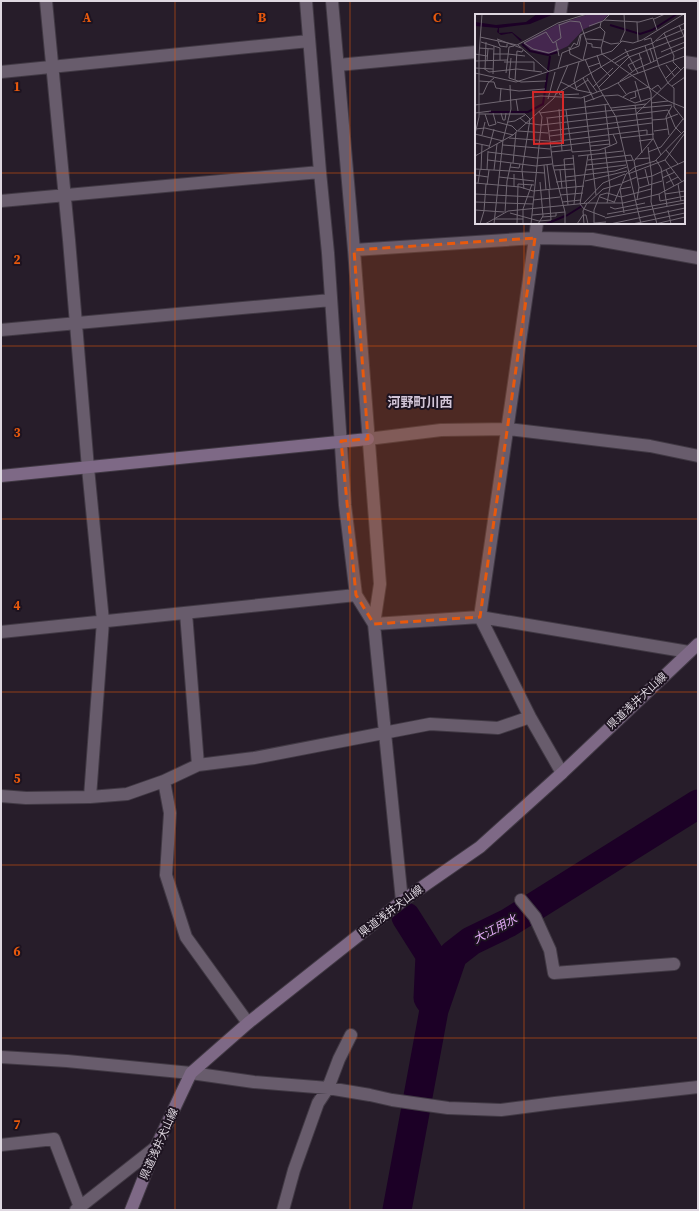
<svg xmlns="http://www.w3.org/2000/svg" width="699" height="1211" viewBox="0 0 699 1211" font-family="'Source Serif 4','Noto Sans JP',serif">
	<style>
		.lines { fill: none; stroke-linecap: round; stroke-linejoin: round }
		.river { stroke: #1c0026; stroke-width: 29 }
		.street-casing { stroke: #413944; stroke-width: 14 }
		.secondary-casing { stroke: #413944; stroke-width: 14 }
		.street { stroke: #685c6c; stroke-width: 12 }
		.secondary { stroke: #7e6986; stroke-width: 12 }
		.marked { fill: #e8590c; fill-opacity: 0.2; stroke: #e8590c; stroke-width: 3; stroke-dasharray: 8 5; stroke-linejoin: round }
		.grid { fill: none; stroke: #e8590c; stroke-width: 1; stroke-opacity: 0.55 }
		.labels { text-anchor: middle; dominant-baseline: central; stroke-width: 4; stroke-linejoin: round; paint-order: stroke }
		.street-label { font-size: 11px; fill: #dfd8e1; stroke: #1d1320 }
		.water-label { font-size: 12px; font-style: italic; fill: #e4adf9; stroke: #1d1320 }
		.quarter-label { font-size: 13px; font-weight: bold; fill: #d2c5d7; stroke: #1d1320 }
		.inset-river { fill: none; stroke: #1c0026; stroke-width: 2 }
		.inset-road { fill: none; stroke: #716873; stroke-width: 1 }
		.view { fill: #d62828; fill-opacity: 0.15; stroke: #d62828; stroke-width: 2 }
		.inset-edge { fill: none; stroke: #dfd8e1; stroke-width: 2 }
		.grid-label { font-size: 13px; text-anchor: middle; font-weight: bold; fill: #e8590c; stroke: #1d1320; stroke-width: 4; stroke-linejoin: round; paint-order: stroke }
	</style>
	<rect width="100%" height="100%" fill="#271d2a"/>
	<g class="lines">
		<path class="river" d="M 406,917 L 430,955 L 428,998 L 430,1001
			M 397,1210 L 434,1010 L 453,955 L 471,941 L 508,923 L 698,804"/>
		<g class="street-casing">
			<path id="street" d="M 46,1 L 69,240 L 88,468 L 103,621 L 90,797
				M 306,1 L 320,172 L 328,253 L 345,505 L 356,595 L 374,624
				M 332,1 L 354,250 L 380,584 L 374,624 L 402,901
				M 560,15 L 562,1
				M 684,62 L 698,64
				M 338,65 L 476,52
				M 1,72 L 309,41
				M 1,201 L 320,172
				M 537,223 L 535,238 L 480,617 L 530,717 L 562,773
				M 354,250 L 535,238 L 592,239 L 698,258
				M 1,330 L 331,300
				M 368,439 L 441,430 L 508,429 L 650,446 L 698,456
				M 186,613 L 198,765
				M 374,624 L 480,617 L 689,652
				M 1,632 L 356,595
				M 164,781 L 170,813 L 166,875 L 186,937 L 248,1023
				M 1,796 L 26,798 L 90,797 L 127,794 L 164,781 L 198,765 L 254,758 L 430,724 L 498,728 L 530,717
				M 521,900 L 535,917 L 550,950 L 554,973 L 674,964
				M 1,1057 L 67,1061 L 191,1073 L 254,1082 L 328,1088 L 370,1095 L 392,1100 L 448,1108 L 501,1110 L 555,1103 L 698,1087
				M 1,1145 L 54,1139 L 80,1207
				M 76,1210 L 156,1147
				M 283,1210 L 294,1170 L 318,1103 L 328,1088 L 339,1059 L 351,1035"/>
		</g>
		<g class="secondary-casing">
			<path id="secondary" d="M 1,476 L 368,439
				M 131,1210 L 156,1147 L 191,1073 L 248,1023 L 402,901 L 480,847 L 562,773 L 698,644"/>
		</g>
		<use href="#street" class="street"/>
		<use href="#secondary" class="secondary"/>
	</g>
	<path class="marked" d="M 535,238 L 480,617 L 374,624 L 356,595 L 341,441 L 368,439 L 354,250 Z"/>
	<path class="grid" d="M 175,1 L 175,1210M 350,1 L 350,1210M 524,1 L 524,15M 1,173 L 476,173M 684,173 L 698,173M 524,223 L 524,1210M 1,346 L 698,346M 1,519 L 698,519M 1,692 L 698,692M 1,865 L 698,865M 1,1038 L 698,1038"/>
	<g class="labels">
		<g class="street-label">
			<text transform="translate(637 701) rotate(-43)">県道浅井犬山線</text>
			<text transform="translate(391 911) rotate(-37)">県道浅井犬山線</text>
			<text transform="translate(159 1144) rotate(-66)">県道浅井犬山線</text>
		</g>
		<g class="water-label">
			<text transform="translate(495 929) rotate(-28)">大江用水</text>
		</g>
		<g class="quarter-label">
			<text x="420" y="402">河野町川西</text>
		</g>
	</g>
	<g transform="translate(475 14)">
		<rect width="210" height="210" fill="#271d2a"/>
		<path d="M 114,0 L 134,0 L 126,8 L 109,15 L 93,32 L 74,41 L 56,36 L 48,29 L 81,11 Z" fill="#45274f"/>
		<path d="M 62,0 L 79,0 L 55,10 L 24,14 L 24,19 L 37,18 L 47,26 L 45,27 L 37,19 L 26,21 L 22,18 L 23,14 L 0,12 L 0,8 L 21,11 L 51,8 Z" fill="#1c0026"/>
		<path class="inset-river" d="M 135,11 L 165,20 L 177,16 L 202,0M 47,30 L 55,37 L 73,41 L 83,38M 73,56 L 75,42M 14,98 L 53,98 L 68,90 L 73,57M 91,202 L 107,192M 71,210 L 90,202"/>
		<path class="inset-road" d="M 179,5 L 190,0M 129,6 L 164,8 L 178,4 L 182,16M 162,8 L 163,27M 84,10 L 86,24 L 78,29 L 71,18 L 49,29 L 58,35 L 74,39 L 84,35M 84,11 L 95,7 L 105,8 L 112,29 L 108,46M 204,11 L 210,25M 114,12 L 128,7 L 135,0M 125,13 L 130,18 L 126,34 L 127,40M 189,19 L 199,42 L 198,48 L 206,56M 5,23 L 42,31 L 83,9 L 112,0M 22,25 L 46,34M 111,25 L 128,26M 169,26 L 176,24 L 184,53 L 193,69 L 199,74 L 199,93 L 210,107M 23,27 L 25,32 L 32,33 L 32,30M 128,27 L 136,30 L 144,29M 181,27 L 210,15M 6,28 L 19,32 L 18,60M 81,28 L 84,42M 145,28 L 150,17 L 149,0M 112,29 L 117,30 L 117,33 L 126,34M 43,31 L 73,57M 19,32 L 25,34 L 25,46M 170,32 L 176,49M 94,33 L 95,40 L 107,46M 4,34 L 18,35M 175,34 L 179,47M 95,35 L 99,29 L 102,31 L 105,21 L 125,13 L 126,8M 150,35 L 163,59M 186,38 L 210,28M 164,39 L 176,79 L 178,124 L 186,141M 0,40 L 12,42M 18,40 L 33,40M 33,40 L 50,42M 127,40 L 193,87 L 210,94M 122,41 L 126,53 L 135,62M 36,44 L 34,64 L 46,68 L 71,67M 110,45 L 118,64 L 141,103 L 166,210M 182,45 L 210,33M 0,47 L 32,46M 12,47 L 13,35M 29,48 L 59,48 L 59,57M 140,49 L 153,41M 191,51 L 200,63M 113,53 L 125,49M 0,54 L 18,55M 8,54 L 14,58 L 42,55 L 67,58M 83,54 L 87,39 L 104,32 L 106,21M 10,55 L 11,28M 157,57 L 153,51 L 167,44M 0,59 L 41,68 L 137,37 L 147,27 L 158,29 L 167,26 L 209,0M 31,59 L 34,33 L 39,32M 108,64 L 119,86M 191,64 L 202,53M 40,66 L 42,37 L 47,38 L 48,36M 113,66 L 122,78M 4,67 L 19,68 L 21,74 L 44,77 L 70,75M 145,67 L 161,55 L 182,46M 160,67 L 166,88M 86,68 L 102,76 L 117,79M 143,69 L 151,80M 197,72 L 210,63M 118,73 L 138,54M 124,73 L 154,43 L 210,22M 101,74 L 113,66 L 112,64M 177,75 L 183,71 L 186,75M 102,76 L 99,67 L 104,48M 84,78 L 85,81 L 104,80M 4,80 L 8,80 L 13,69 L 19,64M 81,80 L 151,38 L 178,29 L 189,19 L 210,9M 109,82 L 121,181M 129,82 L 143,81 L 160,89 L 176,84M 148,83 L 154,79 L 174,73M 41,85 L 43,97M 73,85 L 80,58M 155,85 L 161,83 L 160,77M 25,87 L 26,74M 110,88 L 129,81M 176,89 L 193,87M 0,91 L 66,82 L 106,84 L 133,74 L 158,61 L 210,42M 130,91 L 135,132M 160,91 L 167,139M 136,94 L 171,90M 84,95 L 87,137M 91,96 L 97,138 L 124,136 L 135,132 L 142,129 L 138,120M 131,97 L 197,91M 0,99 L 16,97M 26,99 L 28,106 L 30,106 L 31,99M 65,99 L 134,90M 4,100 L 50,100 L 55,105 L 47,156 L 49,175M 10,100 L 14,112 L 21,110 L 18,99M 161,100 L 193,96 L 200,113 L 206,119M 72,103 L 78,152 L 90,198 L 90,210M 45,104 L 51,109 L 66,111 L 161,100 L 210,52M 73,104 L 131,97M 177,106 L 190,105 L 203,100M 22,108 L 37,112 L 42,117M 33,108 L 40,107 L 50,101M 0,115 L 10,114 L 38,121M 43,117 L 73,119M 74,117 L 177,104M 179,117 L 193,115M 0,120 L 28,127M 0,120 L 4,103 L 4,41 L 7,0M 7,121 L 10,108M 194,121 L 191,103 L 197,92M 75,122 L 177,109M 34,124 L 74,127M 145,124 L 179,120M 164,127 L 178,125M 75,128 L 172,116 L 172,121M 0,129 L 14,132M 28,131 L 75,135M 115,132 L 135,130M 76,133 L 134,126M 173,133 L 177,164 L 176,188 L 182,210M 14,134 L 19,115M 130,134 L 135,173 L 132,189M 191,136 L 203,150M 13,138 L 62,144 L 76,143M 76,138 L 96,136M 173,138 L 186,133 L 208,105M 98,141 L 101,173 L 99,190M 0,142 L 38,121 L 79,84 L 93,51M 103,142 L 148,137M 160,145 L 174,144M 13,146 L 61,152 L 77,150M 113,146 L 156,141 L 158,146M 181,146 L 186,154 L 192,192M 38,149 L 41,118M 69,151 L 71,176M 72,151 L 75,175M 111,151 L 159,146M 78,152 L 99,150M 35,153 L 44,154 L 45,150M 0,155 L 70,159M 170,155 L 174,171M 6,156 L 7,131M 12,156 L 13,137M 19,156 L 22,130M 79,156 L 99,155M 85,156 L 87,174M 111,156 L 151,151M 191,156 L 199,172M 153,160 L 190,146M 0,161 L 13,163M 24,163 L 59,167M 91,163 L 140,157 L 152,153M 187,164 L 200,158M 163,165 L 177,162 L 210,147M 110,167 L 152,157M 81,168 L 100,166M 207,168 L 190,146 L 210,119M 0,169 L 45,173 L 58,177 L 109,172M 3,169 L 5,156M 147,169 L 162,163M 191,169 L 203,163M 203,170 L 206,187M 12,171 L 14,156M 39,173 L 39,160M 164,174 L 187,167M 0,180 L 58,183M 184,180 L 185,187 L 210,182M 190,180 L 210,177M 85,181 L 108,179M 125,183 L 139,188M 58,186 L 85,183M 162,186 L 164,173 L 159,147 L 178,125M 0,188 L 58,190M 87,188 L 106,186M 109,189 L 128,169 L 150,160M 113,189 L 128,175 L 146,170M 139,189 L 151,160 L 160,153 L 180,147 L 210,116M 93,191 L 89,145 L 99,144M 135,193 L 140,195 L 170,189M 109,195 L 105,190 L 113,141M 109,195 L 130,203M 0,196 L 29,198M 193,196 L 196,210M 30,198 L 32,167 L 36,149M 35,199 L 64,207 L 76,206 L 74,176M 149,199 L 145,175 L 156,173M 132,200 L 210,186M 57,201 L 90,198M 67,203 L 81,202 L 81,199M 130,204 L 210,189M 20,205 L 48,205M 119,209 L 131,208M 5,210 L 9,197 L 11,170M 10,210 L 33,197 L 113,189 L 148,189 L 184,180 L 210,166M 19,210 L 28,126 L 36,95 L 35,71M 42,210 L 43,170 L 59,171M 48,210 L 48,195 L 57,170M 56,210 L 67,103 L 64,97M 63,210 L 68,202 L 65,168M 102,210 L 108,201 L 111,201 L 113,210M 109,210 L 108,197 L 112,189M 119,210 L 119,196 L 125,181 L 132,179 L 146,183 L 176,175M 135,210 L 210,194M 157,210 L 210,199M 180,210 L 210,203"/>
		<path class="view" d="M 58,78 L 88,78 L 88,129 L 59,130 Z"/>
		<rect width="210" height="210" class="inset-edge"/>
	</g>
	<g class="grid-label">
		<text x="87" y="22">A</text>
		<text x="262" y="22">B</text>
		<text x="437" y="22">C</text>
		<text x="17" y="91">1</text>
		<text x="17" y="264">2</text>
		<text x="17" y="437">3</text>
		<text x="17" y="610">4</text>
		<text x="17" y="783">5</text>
		<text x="17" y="956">6</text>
		<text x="17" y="1129">7</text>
	</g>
	<rect width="699" height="1211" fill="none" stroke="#dfd8e1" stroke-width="4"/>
</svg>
